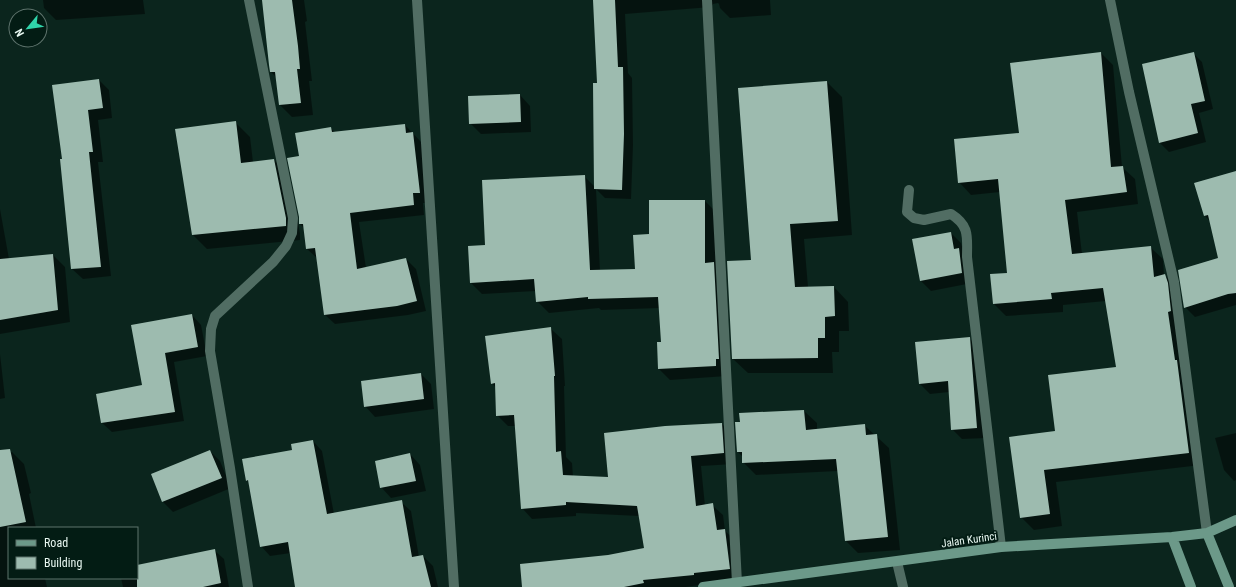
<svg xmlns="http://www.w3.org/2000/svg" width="1236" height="587" viewBox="0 0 1236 587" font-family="'Roboto Condensed',sans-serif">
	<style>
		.shadow { fill: #0007 }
		.building { fill: #9dbbaf }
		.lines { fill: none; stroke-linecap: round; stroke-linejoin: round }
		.street { stroke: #516d63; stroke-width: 10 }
		.secondary { stroke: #6c9989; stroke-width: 10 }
		.labels { text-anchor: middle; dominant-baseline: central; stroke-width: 4; stroke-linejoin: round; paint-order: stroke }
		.street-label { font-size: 11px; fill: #e9f8f2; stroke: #031c14 }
	</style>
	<rect width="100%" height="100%" fill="#0b251d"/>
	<path class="shadow" d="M 43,0 L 143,0 L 145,14 L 56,20 L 44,8 Z
		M 263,0 L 304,0 L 307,21 L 305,22 L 312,81 L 309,81 L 313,115 L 292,117 L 280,105 L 276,77 L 271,72 Z
		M 594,0 L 770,0 L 771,15 L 730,18 L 720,8 L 719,4 L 718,3 L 713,4 L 711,7 L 625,14 L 628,73 L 632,78 L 633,145 L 631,199 L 605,198 L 596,189 L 600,271 L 636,270 L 650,235 L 705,201 L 716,212 L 727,376 L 670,380 L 659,369 L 662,343 L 660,308 L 601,310 L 599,308 L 549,313 L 537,301 L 536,291 L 482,294 L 471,283 L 486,246 L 584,176 L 595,187 L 598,84 Z
		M 1101,53 L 1113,65 L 1122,167 L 1135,179 L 1138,204 L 1077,212 L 1082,254 L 1150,247 L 1163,259 L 1164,275 L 1177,287 L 1201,465 L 1056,482 L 1062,526 L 1034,530 L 1021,517 L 1056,432 L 1117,368 L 1106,301 L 1063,305 L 1063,312 L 1006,316 L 994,304 L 1008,274 L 1000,192 L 971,195 L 959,182 L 1020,134 Z
		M 1193,53 L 1202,62 L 1213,109 L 1199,113 L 1206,142 L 1169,152 L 1160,143 Z
		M 99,80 L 109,90 L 112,118 L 98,120 L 103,162 L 98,162 L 111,276 L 83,279 L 72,269 L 61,160 L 63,160 Z
		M 827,82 L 842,97 L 852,235 L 804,239 L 808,287 L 834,287 L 848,302 L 849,331 L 839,331 L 839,352 L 832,352 L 833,373 L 748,373 L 733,359 L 752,261 Z
		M 520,95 L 530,106 L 531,132 L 481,134 L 470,123 Z
		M 235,122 L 250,137 L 253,162 L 274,160 L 288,174 L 300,233 L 300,240 L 207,249 L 193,235 Z
		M 405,125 L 423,144 L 429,203 L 423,203 L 424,215 L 359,222 L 366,268 L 406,259 L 416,269 L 426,311 L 408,315 L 335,324 L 324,314 L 318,259 L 307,249 L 304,228 L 300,224 L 300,157 L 330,128 L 335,132 Z
		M 1236,172 L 1236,305 L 1195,317 L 1185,307 L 1219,258 L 1211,222 L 1205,216 Z
		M 0,209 L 9,259 L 53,255 L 65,267 L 70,322 L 0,334 Z
		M 951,233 L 961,243 L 972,283 L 931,291 L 921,281 Z
		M 192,315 L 201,325 L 207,356 L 174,362 L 184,421 L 112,432 L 102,423 L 97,394 L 143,386 L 132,326 Z
		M 551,329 L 562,339 L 565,386 L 564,386 L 566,457 L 572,463 L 573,477 L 610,478 L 722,424 L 732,434 L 734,464 L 701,466 L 705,506 L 712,505 L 723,515 L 725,531 L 735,540 L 740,579 L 686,587 L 523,587 L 608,556 L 645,548 L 639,516 L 576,513 L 576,516 L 532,519 L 522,508 L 515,426 L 508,426 L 497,415 L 496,388 L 492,383 Z
		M 969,338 L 980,348 L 987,438 L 962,439 L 952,429 L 949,392 L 930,394 L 920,384 Z
		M 0,354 L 5,398 L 0,399 Z
		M 421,374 L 431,384 L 434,409 L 375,417 L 365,406 Z
		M 804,411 L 817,423 L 817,429 L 864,425 L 889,448 L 900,550 L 858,553 L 846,541 L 838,471 L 756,475 L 743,462 L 743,457 L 738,452 L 741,423 L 740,414 Z
		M 1236,433 L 1236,480 L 1234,481 L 1224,470 L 1215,438 Z
		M 313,441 L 322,451 L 334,514 L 401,502 L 411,511 L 419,557 L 423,556 L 433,566 L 438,587 L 296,587 L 291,553 L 270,556 L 261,546 L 249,482 L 247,480 L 293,451 Z
		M 210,451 L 220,461 L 231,488 L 173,512 L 163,502 L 152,475 Z
		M 12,452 L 24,464 L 31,493 L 29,494 L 36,528 L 9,528 L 9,578 L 45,578 L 47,587 L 0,587 L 0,455 Z
		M 410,454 L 420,465 L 426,491 L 391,498 L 381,487 Z
		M 214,550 L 224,559 L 229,587 L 123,587 L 121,578 L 137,578 L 137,566 Z"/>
	<path class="building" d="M 262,0 L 292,0 L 298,46 L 300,69 L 297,69 L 301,103 L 279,105 L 275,72 L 270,72 L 269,65 Z
		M 593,0 L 615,0 L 618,67 L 623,67 L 624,134 L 622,190 L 594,189 L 593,83 L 597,83 Z
		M 1101,52 L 1111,167 L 1123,166 L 1127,192 L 1065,200 L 1072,254 L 1151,246 L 1154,277 L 1165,274 L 1168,283 L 1171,311 L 1168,312 L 1175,360 L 1177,360 L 1189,453 L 1044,470 L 1050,514 L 1020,518 L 1009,437 L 1055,431 L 1048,375 L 1116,367 L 1103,288 L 1051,293 L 1052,299 L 993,304 L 990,274 L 1007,273 L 998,179 L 958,183 L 954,139 L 1019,133 L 1010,63 Z
		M 1194,52 L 1205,101 L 1191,104 L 1198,133 L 1159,143 L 1142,64 Z
		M 99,79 L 103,108 L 88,110 L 93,152 L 89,152 L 101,267 L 71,269 L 60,159 L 62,159 L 52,85 Z
		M 827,81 L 838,221 L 790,224 L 795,287 L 834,286 L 835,316 L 825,317 L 825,338 L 818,338 L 818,358 L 732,359 L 727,261 L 751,260 L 738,88 Z
		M 520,94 L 521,122 L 469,124 L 468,96 Z
		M 236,121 L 241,163 L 274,159 L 286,218 L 286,226 L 192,235 L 175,129 Z
		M 405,124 L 406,133 L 413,132 L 420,193 L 413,193 L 414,205 L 350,213 L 357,269 L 406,258 L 417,301 L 397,306 L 324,315 L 315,248 L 306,249 L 303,224 L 299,224 L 299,217 L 287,158 L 299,156 L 295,133 L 331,127 L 332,132 Z
		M 1236,171 L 1236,293 L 1228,294 L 1184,308 L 1178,270 L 1218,258 L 1208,215 L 1204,216 L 1194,183 Z
		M 585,175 L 590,270 L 635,269 L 633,235 L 649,234 L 649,200 L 705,200 L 705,263 L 714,262 L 719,359 L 716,359 L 716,366 L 658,369 L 657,342 L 661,342 L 658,297 L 588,299 L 588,297 L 536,302 L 534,279 L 470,283 L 468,246 L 485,245 L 482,180 Z
		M 951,232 L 954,249 L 959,248 L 962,273 L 920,281 L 912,239 Z
		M 53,254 L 58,310 L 0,320 L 0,259 Z
		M 192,314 L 198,347 L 165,353 L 175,412 L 101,423 L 96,394 L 142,385 L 131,325 Z
		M 551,327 L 555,376 L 554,376 L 556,452 L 561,451 L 563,475 L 608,477 L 604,433 L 665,426 L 722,423 L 724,453 L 691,456 L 696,506 L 713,503 L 717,530 L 725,529 L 730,569 L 694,573 L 694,575 L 643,580 L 644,583 L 624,587 L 522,587 L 520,564 L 608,555 L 644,548 L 637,506 L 566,502 L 566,505 L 521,509 L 514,415 L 496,416 L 495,383 L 491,384 L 485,336 Z
		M 970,337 L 977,428 L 951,430 L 948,381 L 919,384 L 915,342 Z
		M 421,373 L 424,399 L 364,407 L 361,381 Z
		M 804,410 L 806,430 L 865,424 L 866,435 L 877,434 L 888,537 L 845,541 L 836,459 L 742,463 L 742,452 L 737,452 L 735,422 L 740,422 L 739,413 Z
		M 313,440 L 327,514 L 402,500 L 412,557 L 423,555 L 431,587 L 295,587 L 288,542 L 260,547 L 248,480 L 246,481 L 242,459 L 292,450 L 291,444 Z
		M 10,449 L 26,522 L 0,527 L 0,450 Z
		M 210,450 L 222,478 L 162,502 L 151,474 Z
		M 410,453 L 416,481 L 380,488 L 375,461 Z
		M 215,549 L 221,583 L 203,587 L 137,587 L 137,565 Z"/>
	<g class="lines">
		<path class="street" d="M 417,0 L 454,587
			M 707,0 L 737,583
			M 1110,0 L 1129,92 L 1174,282 L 1207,533
			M 909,190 L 907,212 L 914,218 L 924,220 L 951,214 C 970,226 967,237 967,257 L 1001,547
			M 897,562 L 903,587
			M 248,587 L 230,468 L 210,351 L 211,329 L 215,316 L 273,262 L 286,246 L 292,233 L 293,218 L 249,0"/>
		<path class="secondary" d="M 1207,533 L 1229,587
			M 1172,537 L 1191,587
			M 703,587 L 1001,547 L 1172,537 L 1207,533 L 1236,520"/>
	</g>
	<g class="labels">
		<g class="street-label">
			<text transform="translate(969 540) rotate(-8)">Jalan Kurinci</text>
		</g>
	</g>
	<rect x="8" y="527" width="130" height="52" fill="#031c14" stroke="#5f746d"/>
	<rect x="16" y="540" width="20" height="6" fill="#6c9989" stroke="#5f746d"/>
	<text x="44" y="547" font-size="12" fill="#e9f8f2">Road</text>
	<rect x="16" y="557" width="20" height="12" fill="#9dbbaf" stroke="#5f746d"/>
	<text x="44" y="567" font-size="12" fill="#e9f8f2">Building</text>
	<g transform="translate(28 28) rotate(241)"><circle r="19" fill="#031c14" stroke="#5f746d"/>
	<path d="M0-3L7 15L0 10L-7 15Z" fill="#30d4aa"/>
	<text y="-6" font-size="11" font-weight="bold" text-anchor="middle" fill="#e9f8f2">N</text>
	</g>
</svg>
